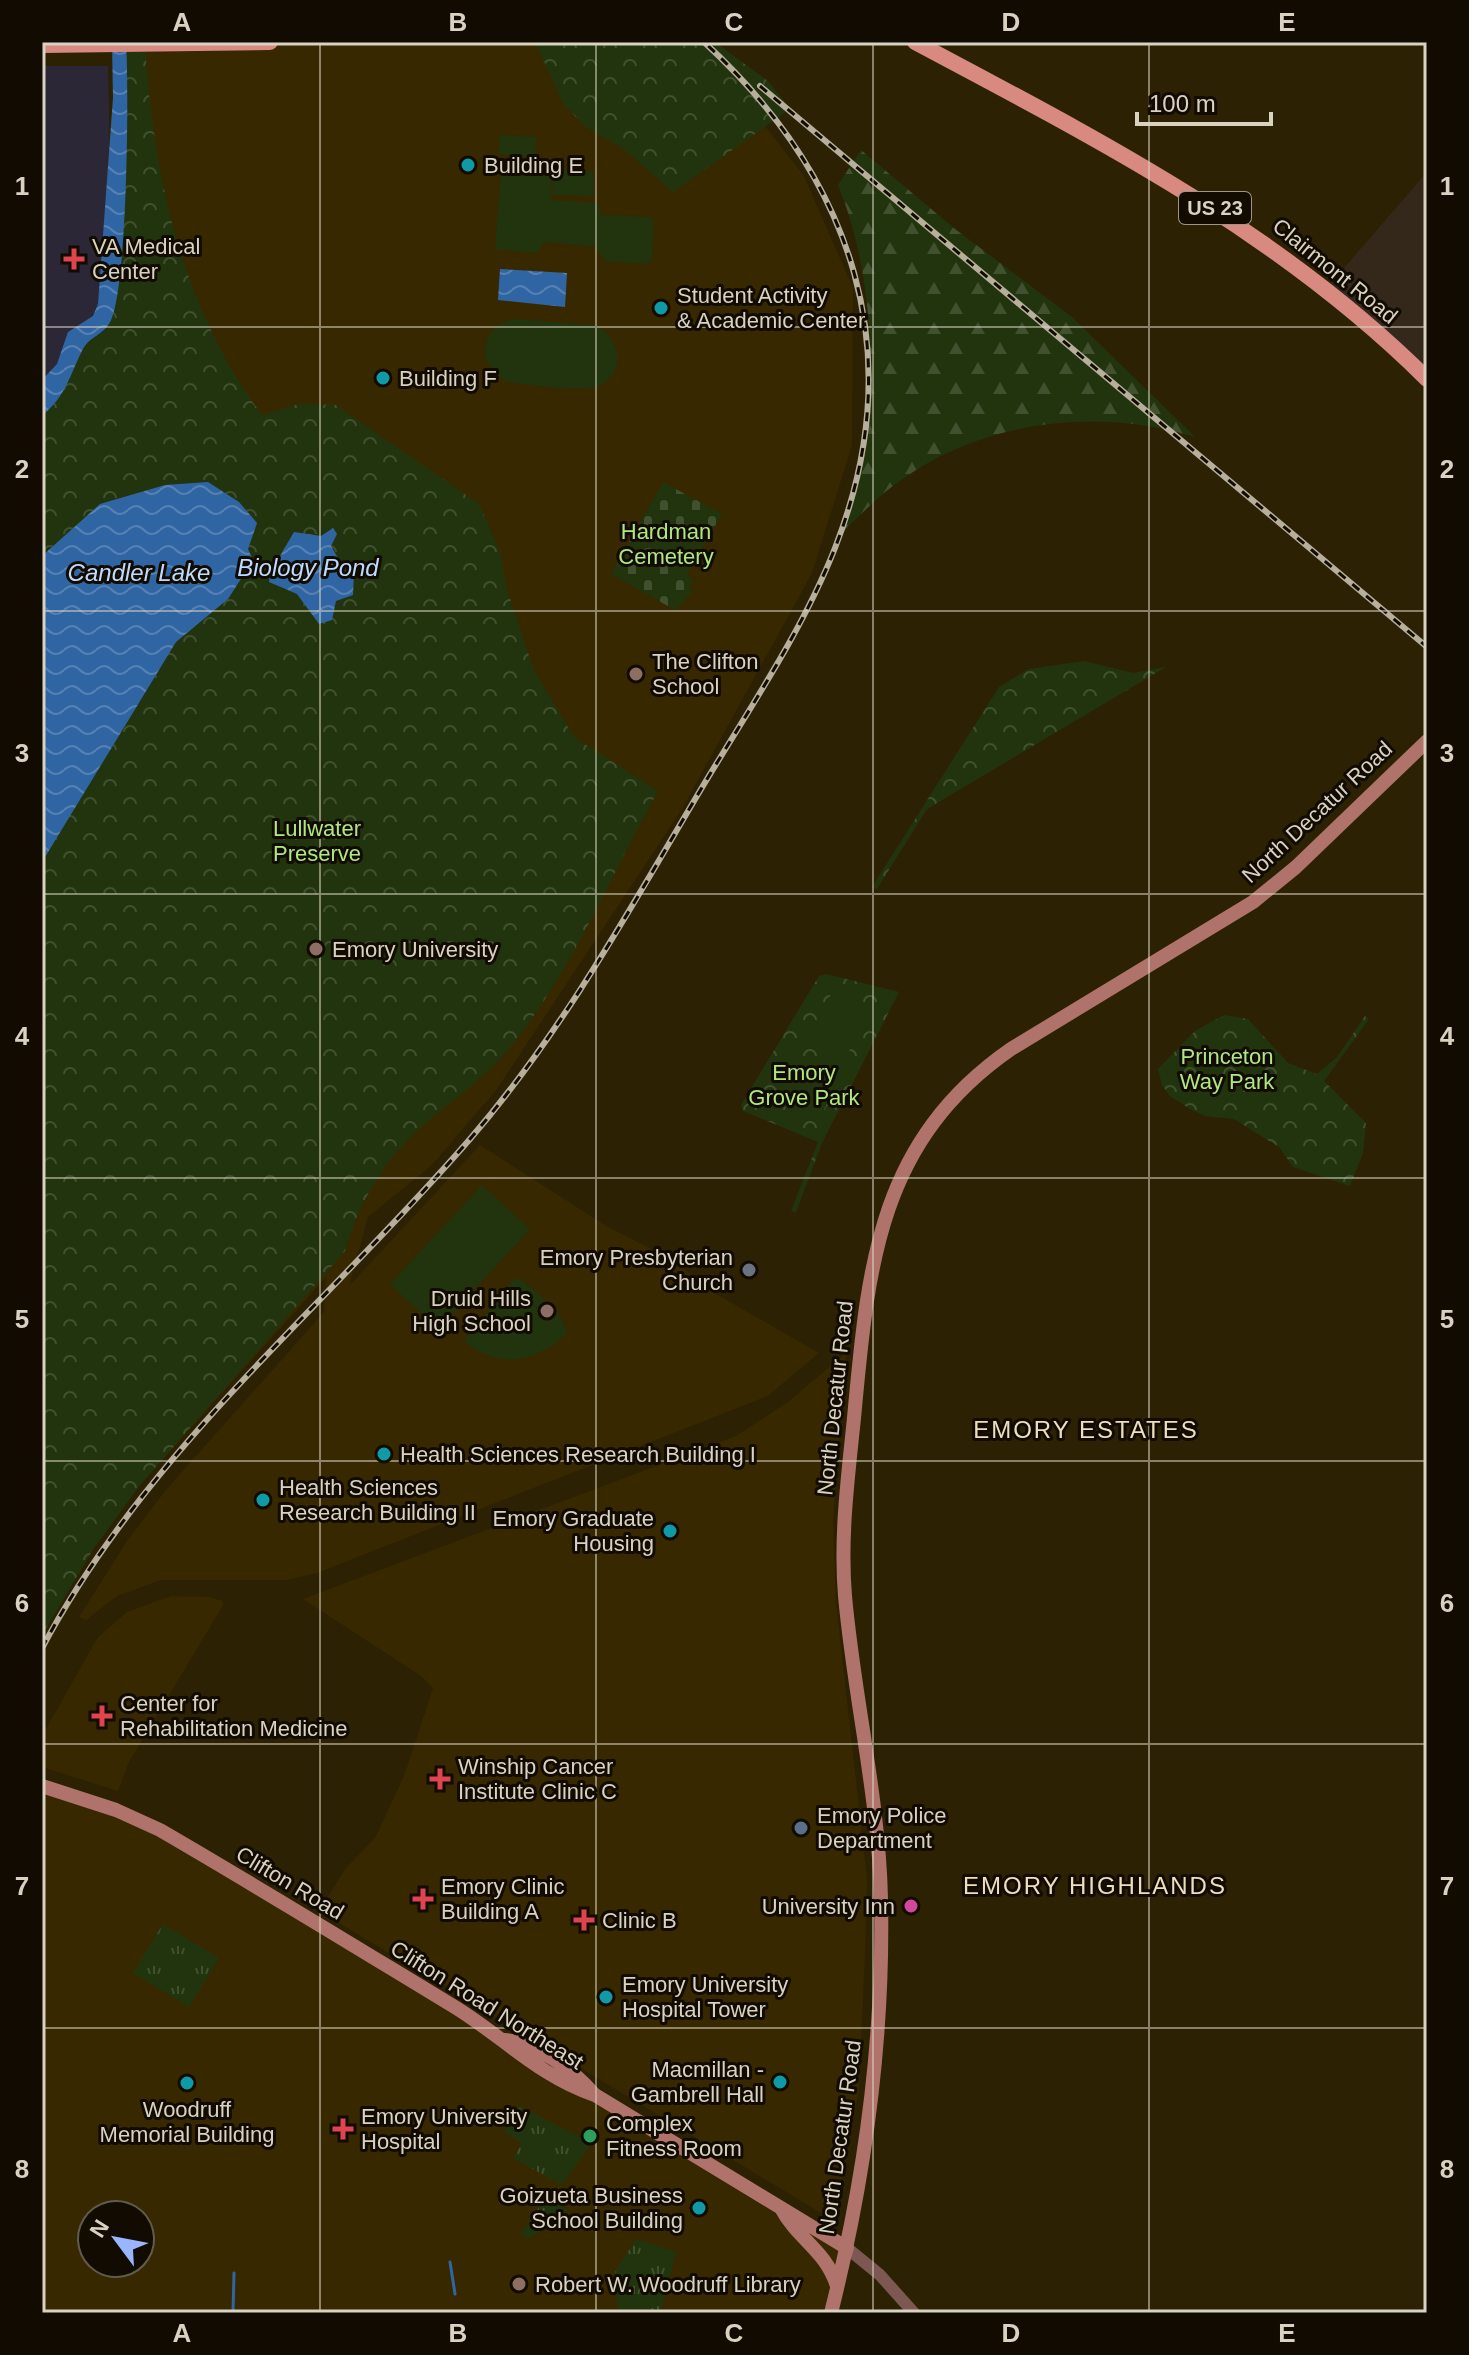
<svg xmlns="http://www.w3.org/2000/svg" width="1469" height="2355" viewBox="0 0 1469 2355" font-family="Arial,sans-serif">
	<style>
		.commercial { fill: #34281a }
		.built { fill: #372800; fill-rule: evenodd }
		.medical { fill: #2c2737 }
		.grass { fill: url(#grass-tufts) }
		.forest { fill: url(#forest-firs) }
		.cemetery { fill: url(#cemetery-stones) }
		.park { fill: url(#park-crowns) }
		.pitch { fill: #21340d }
		.water { fill: url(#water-waves) }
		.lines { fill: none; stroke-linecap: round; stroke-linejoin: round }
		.stream { stroke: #3065a4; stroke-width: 3 }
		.tertiary { stroke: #7d5752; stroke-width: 12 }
		.secondary { stroke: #b0736c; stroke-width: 14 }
		.primary { stroke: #d88980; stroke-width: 16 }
		.rail-casing { stroke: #b7af9b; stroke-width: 6 }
		.rail { stroke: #110b02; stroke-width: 3; stroke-dasharray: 9; stroke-linecap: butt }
		.grid { fill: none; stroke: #d9d2c1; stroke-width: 2; stroke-opacity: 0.55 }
		.culture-dot { fill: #0f9aa8; stroke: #110b02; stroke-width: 3 }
		.health-dot { fill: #e0444e; stroke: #110b02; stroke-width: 3 }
		.education-dot { fill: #8d6e63; stroke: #110b02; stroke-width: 3 }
		.worship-dot { fill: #6b7280; stroke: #110b02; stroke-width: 3 }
		.service-dot { fill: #5c6f8a; stroke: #110b02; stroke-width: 3 }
		.hotel-dot { fill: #d1479c; stroke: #110b02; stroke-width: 3 }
		.leisure-dot { fill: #2e9e5b; stroke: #110b02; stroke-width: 3 }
		.labels { text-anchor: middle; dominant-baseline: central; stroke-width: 6; stroke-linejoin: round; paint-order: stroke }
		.shield { fill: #110b02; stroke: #9d9688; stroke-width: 2 }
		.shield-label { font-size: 20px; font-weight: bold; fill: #d9d2c1 }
		.poi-label { font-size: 22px; fill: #d9d2c1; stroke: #110b02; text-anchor: start }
		.street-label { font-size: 22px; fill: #d9d2c1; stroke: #110b02 }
		.park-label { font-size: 22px; fill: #b0e77f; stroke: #110b02 }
		.water-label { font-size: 24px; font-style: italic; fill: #bedafe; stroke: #110b02 }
		.neighbourhood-label { font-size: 24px; letter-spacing: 2px; fill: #eedebb; stroke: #110b02 }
		.neatline { fill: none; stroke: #d9d2c1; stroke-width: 3 }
		.grid-label { font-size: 26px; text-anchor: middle; font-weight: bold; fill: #d9d2c1 }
	</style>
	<defs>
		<pattern id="grass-tufts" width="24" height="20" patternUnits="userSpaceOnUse" patternTransform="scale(2)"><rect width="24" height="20" fill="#21340d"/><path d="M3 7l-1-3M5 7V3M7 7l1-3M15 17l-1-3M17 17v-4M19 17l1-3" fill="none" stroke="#41502e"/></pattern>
		<pattern id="forest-firs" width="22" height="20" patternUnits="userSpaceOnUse" patternTransform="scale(2)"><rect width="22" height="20" fill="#21340d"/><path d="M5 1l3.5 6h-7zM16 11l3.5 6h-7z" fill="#41502e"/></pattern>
		<pattern id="cemetery-stones" width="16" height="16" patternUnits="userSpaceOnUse" patternTransform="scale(2)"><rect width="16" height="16" fill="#21340d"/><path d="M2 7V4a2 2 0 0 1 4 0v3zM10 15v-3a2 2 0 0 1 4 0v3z" fill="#41502e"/></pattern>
		<pattern id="park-crowns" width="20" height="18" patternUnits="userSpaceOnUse" patternTransform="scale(2)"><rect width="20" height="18" fill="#21340d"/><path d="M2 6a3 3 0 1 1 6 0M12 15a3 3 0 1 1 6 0" fill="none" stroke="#41502e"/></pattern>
		<pattern id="water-waves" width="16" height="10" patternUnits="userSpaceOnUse" patternTransform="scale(2)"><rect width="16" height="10" fill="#3065a4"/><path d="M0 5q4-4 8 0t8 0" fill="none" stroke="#5781b2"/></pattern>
	</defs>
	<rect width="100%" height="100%" fill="#2d2103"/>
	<path class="commercial" d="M 1427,172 L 1427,377 L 1326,289 Z"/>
	<path class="built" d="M 270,42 L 691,42 L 731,82 L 804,176 L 853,288 L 852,445 L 812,573 L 682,809 L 497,1089 L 432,1165 L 368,1217 L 349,1286 L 480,1145 L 608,1227 L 675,1261 L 711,1291 L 819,1353 L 768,1396 L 317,1573 L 286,1580 L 161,1580 L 117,1596 L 86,1620 L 79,1617 L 127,1541 L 165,1491 L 324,1312 L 326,1277 L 140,1485 L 94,1548 L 42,1635 L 42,398 L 96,323 L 117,44 Z
		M 846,1353 L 833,1521 L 836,1602 L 867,1879 L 865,1953 L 859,2089 L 837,2202 L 826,2216 L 494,2016 L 479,1998 L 458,1985 L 449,1989 L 319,1911 L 345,1869 L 375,1838 L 404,1776 L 433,1688 L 421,1676 L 303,1599 L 736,1436 L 788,1402 Z
		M 171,1596 L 209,1597 L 223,1601 L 222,1607 L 129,1762 L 118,1791 L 42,1767 L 42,1736 L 98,1637 L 127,1612 Z
		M 42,1786 L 116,1810 L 847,2248 L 831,2313 L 42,2313 ZM 92,2215 L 140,2215 L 140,2263 L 92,2263 Z"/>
	<path class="medical" d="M 42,66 L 108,66 L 111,215 L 103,303 L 42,388 Z"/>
	<path class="grass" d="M 163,1924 L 219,1958 L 189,2007 L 133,1973 Z
		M 520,2106 L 591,2143 L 562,2185 L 513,2158 L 522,2143 L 504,2132 Z
		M 547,2196 L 568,2211 L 530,2238 L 520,2235 Z
		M 636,2239 L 676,2252 L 660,2313 L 618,2313 L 615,2272 Z"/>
	<path class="forest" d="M 861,150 L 955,229 L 1072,317 L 1195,437 C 1095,406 977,421 893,486 C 875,499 860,516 843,531 C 851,506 861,479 865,454 C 877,369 871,265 838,185 Z"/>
	<path class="cemetery" d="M 663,482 L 722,514 L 687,574 L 693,581 L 689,588 L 693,591 L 675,610 L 611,574 Z"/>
	<path class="park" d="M 535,42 L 715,42 L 769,82 L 790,109 L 673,192 L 624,149 L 584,126 L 563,103 Z
		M 117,44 L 145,44 C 153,174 182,309 262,415 L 299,404 L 336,405 L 479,504 L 500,552 L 506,586 L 534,670 L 574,737 L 658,791 C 609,878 571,975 506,1052 C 483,1079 455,1098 429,1120 C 387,1155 360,1199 345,1251 L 140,1485 L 94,1548 L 42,1635 L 42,398 L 108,304 Z
		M 1084,661 L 1133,673 L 1166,667 L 927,809 L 877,889 L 872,887 L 999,687 L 1029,669 Z
		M 826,974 L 899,992 L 822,1143 L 796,1212 L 791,1211 L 818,1142 L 743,1111 L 741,1105 L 819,976 Z
		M 1224,1015 L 1248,1019 L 1288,1063 L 1317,1074 L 1337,1057 L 1365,1016 L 1369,1019 L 1324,1081 L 1366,1123 L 1363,1153 L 1350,1186 L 1293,1167 L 1279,1147 L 1234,1119 L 1205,1116 L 1190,1109 L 1170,1096 L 1162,1085 L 1158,1069 L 1195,1031 Z"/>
	<path class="pitch" d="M 500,135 L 536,137 L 535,157 L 498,154 Z
		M 502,160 L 551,164 L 551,200 L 598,203 L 601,215 L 650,217 L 654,222 L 652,259 L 646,264 L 606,261 L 594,246 L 545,242 L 536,253 L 495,249 Z
		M 553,170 L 593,171 L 594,196 L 552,195 Z
		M 512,319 L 594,325 C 620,336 629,372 598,386 C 585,392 519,385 505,381 L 487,362 C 480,340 492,326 512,319 Z
		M 831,994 L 868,1011 L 845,1060 L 808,1043 Z
		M 792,1061 L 837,1083 L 818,1122 L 773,1101 Z
		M 482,1185 L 530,1229 L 438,1329 L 390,1284 Z
		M 514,1279 L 521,1279 C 535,1292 564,1313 567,1333 C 537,1363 497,1370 464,1341 Z"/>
	<path class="water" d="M 112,42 L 126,42 C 129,84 128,297 109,324 C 103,334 88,338 83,349 C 68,378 68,393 42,416 L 42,380 L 57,364 L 68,332 L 93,316 L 98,304 L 113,98 Z
		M 500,269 L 567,273 L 565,307 L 498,300 Z
		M 208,482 L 239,502 L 257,523 L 248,549 L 253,560 L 228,599 L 176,642 L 42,862 L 42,556 L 100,504 L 165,485 Z
		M 333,528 L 337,534 L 331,546 L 345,570 L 354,572 L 353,595 L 336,601 L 332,620 L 319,624 L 297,594 L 269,582 L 270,573 L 294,532 L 321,536 Z"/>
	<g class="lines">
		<path class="stream" d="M 450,2262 L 455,2294
			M 233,2313 L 234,2273"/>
		<path class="tertiary" d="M 847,2248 L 880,2275 L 914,2313"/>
		<path class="secondary" d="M 42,1786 L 116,1810 L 160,1830 C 260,1888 359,1949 458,2009 C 504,2038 541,2077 595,2095 L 847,2248 L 845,2254
			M 505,2040 C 537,2043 573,2070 594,2094
			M 781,2208 C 798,2240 825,2249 837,2286
			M 831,2313 C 865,2178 884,2039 881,1899 C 879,1798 854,1697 845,1596 C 840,1537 848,1477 854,1418 C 868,1268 877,1142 1011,1049 L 1253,902 L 1296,867 L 1427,741"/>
		<path class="primary" d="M 915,42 C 1099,140 1278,231 1427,379
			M 42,45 L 270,42"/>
		<g class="rail-casing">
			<path id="rail" d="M 760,86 L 1427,647
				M 42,1648 C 148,1449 325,1307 470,1139 C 559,1036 625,918 694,801 C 742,719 800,637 835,548 C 911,353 854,180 704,42"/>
		</g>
		<use href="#rail" class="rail"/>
	</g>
	<path class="grid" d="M 320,42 L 320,2313M 596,42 L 596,2313M 873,42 L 873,2313M 1149,42 L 1149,2313M 42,327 L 1427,327M 42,611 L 1427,611M 42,894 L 1427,894M 42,1178 L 1427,1178M 42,1461 L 1427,1461M 42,1744 L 1427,1744M 42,2028 L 1427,2028"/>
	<g class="culture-dot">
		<circle cx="468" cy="165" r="8"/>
		<circle cx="661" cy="308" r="8"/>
		<circle cx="383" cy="378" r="8"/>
		<circle cx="384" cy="1454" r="8"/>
		<circle cx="263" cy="1500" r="8"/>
		<circle cx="670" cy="1531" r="8"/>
		<circle cx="606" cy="1997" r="8"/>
		<circle cx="780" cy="2082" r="8"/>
		<circle cx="187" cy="2083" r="8"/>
		<circle cx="699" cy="2208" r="8"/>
	</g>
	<g class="health-dot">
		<path d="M70 247h8v8h8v8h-8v8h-8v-8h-8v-8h8z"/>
		<path d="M98 1704h8v8h8v8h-8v8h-8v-8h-8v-8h8z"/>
		<path d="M436 1767h8v8h8v8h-8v8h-8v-8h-8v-8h8z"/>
		<path d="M419 1887h8v8h8v8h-8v8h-8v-8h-8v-8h8z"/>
		<path d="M580 1908h8v8h8v8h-8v8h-8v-8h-8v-8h8z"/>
		<path d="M339 2117h8v8h8v8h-8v8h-8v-8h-8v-8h8z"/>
	</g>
	<g class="education-dot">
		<circle cx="636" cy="674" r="8"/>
		<circle cx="316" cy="949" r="8"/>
		<circle cx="547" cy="1311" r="8"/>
		<circle cx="519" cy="2284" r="8"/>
	</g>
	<circle class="worship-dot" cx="749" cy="1270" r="8"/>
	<circle class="service-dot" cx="801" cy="1828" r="8"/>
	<circle class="hotel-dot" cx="911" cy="1906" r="8"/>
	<circle class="leisure-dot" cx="590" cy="2136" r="8"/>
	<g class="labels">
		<rect class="shield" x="1179" y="192" width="72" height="32" rx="6"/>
		<g class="shield-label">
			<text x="1215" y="208">US 23</text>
		</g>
		<g class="poi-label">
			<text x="484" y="165">Building E</text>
			<text x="92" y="246">VA Medical<tspan x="92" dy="25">Center</tspan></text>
			<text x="677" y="295">Student Activity<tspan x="677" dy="25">&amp; Academic Center</tspan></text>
			<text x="399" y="378">Building F</text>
			<text x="652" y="661">The Clifton<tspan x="652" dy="25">School</tspan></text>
			<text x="332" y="949">Emory University</text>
			<text x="733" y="1257" text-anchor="end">Emory Presbyterian<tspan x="733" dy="25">Church</tspan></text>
			<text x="531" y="1298" text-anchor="end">Druid Hills<tspan x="531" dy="25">High School</tspan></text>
			<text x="400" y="1454">Health Sciences Research Building I</text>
			<text x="279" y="1487">Health Sciences<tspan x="279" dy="25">Research Building II</tspan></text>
			<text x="654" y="1518" text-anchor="end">Emory Graduate<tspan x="654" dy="25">Housing</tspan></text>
			<text x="120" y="1703">Center for<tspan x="120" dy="25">Rehabilitation Medicine</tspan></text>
			<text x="458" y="1766">Winship Cancer<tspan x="458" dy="25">Institute Clinic C</tspan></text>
			<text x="817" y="1815">Emory Police<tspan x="817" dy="25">Department</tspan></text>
			<text x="441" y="1886">Emory Clinic<tspan x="441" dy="25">Building A</tspan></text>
			<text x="895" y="1906" text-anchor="end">University Inn</text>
			<text x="602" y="1920">Clinic B</text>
			<text x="622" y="1984">Emory University<tspan x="622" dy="25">Hospital Tower</tspan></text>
			<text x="764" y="2069" text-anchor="end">Macmillan -<tspan x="764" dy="25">Gambrell Hall</tspan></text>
			<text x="187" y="2109" text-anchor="middle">Woodruff<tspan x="187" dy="25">Memorial Building</tspan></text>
			<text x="361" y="2116">Emory University<tspan x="361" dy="25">Hospital</tspan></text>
			<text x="606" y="2123">Complex<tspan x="606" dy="25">Fitness Room</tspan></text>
			<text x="683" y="2195" text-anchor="end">Goizueta Business<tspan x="683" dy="25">School Building</tspan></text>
			<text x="535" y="2284">Robert W. Woodruff Library</text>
		</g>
		<g class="street-label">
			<text transform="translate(1335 271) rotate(39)">Clairmont Road</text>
			<text transform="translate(1317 812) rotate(-43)">North Decatur Road</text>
			<text transform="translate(835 1398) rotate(-84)">North Decatur Road</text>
			<text transform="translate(290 1883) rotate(31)">Clifton Road</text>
			<text transform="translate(487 2005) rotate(32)">Clifton Road Northeast</text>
			<text transform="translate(840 2137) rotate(-82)">North Decatur Road</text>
		</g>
		<g class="park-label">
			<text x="666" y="531">Hardman<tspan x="666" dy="25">Cemetery</tspan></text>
			<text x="317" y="828">Lullwater<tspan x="317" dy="25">Preserve</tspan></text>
			<text x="1227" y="1056">Princeton<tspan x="1227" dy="25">Way Park</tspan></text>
			<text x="804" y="1072">Emory<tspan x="804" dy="25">Grove Park</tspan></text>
		</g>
		<g class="water-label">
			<text x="308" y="567">Biology Pond</text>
			<text x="139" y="572">Candler Lake</text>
		</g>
		<g class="neighbourhood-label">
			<text x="1086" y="1429">EMORY ESTATES</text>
			<text x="1095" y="1885">EMORY HIGHLANDS</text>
		</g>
	</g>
	<rect width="1469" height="2355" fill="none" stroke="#110b02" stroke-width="88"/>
	<g transform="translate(116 2239) rotate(302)"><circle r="38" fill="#110b02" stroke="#615b4e" stroke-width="2"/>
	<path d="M0-6L14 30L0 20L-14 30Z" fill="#98b5fd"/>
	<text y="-12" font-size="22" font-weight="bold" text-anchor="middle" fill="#d9d2c1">N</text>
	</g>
	<path d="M1137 112v12h134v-12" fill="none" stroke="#d9d2c1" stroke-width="4"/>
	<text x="1149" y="112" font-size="24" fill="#d9d2c1" stroke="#110b02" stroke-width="6" paint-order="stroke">100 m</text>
	<rect x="44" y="44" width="1381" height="2267" class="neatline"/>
	<g class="grid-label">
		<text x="182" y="31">A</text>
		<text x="458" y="31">B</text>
		<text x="734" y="31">C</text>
		<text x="1011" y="31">D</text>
		<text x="1287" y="31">E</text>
		<text x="22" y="195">1</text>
		<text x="1447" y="195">1</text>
		<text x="22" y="478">2</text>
		<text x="1447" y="478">2</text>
		<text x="22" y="762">3</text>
		<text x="1447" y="762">3</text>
		<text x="22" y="1045">4</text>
		<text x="1447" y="1045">4</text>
		<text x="22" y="1328">5</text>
		<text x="1447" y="1328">5</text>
		<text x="22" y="1612">6</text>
		<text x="1447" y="1612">6</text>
		<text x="22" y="1895">7</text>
		<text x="1447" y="1895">7</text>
		<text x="22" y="2178">8</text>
		<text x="1447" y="2178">8</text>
		<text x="182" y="2342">A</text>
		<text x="458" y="2342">B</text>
		<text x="734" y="2342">C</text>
		<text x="1011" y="2342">D</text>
		<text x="1287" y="2342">E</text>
	</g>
</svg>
